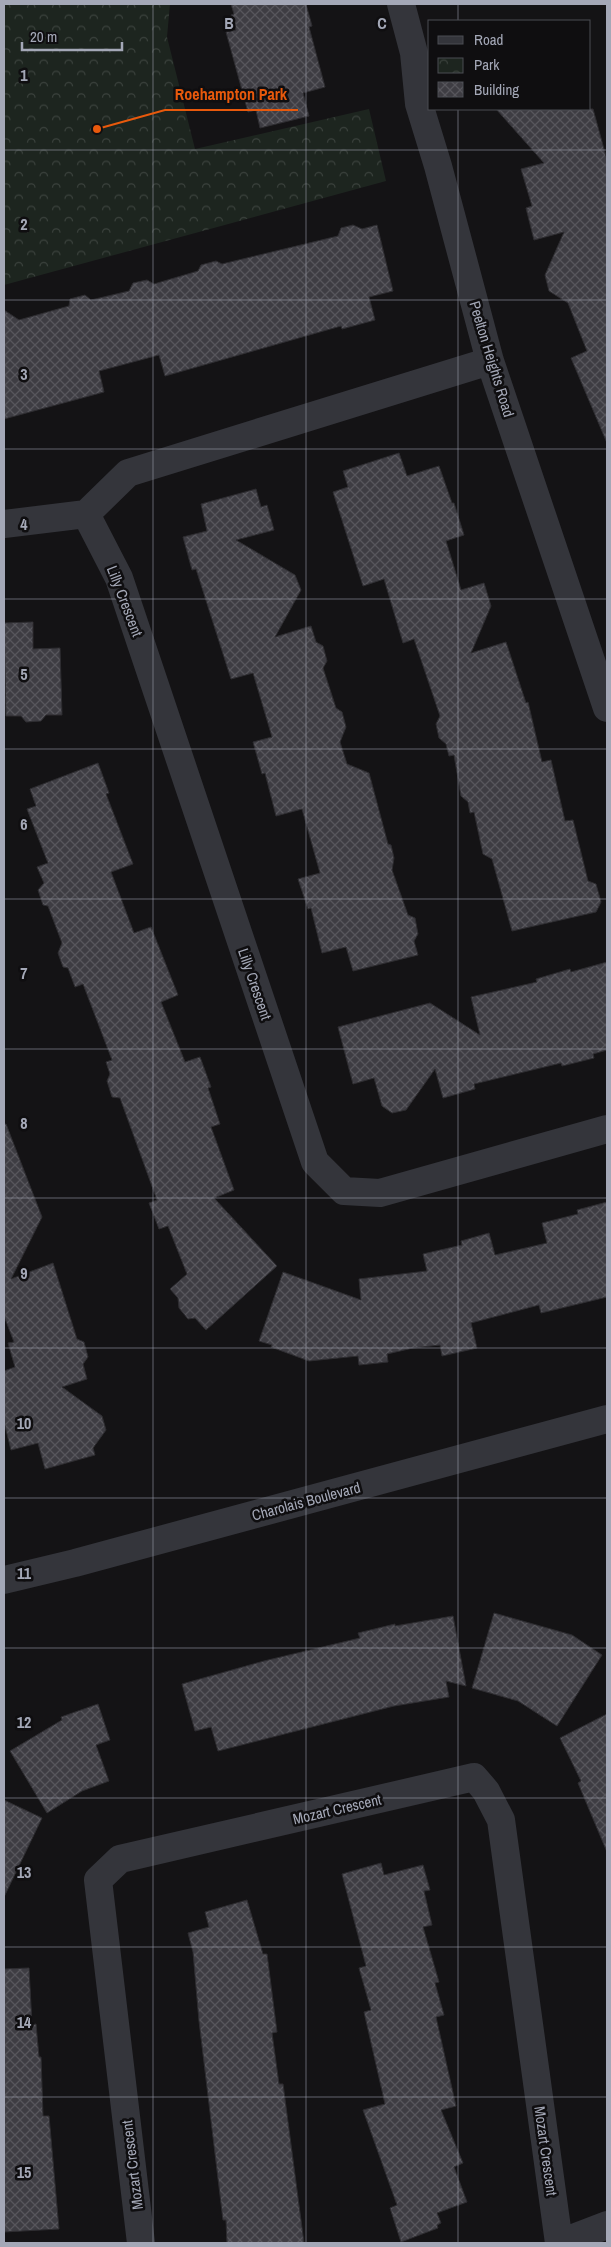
<svg xmlns="http://www.w3.org/2000/svg" width="611" height="2247" viewBox="0 0 611 2247" font-family="'Archivo Narrow',sans-serif">
	<style>
		.park { fill: url(#park-crowns) }
		.building { fill: url(#building-cross-hatch); stroke: #2e2d31 }
		.lines { fill: none; stroke-linecap: round; stroke-linejoin: round }
		.minor { stroke: #34353b; stroke-width: 28 }
		.grid { fill: none; stroke: #a4a8b7; stroke-width: 1; stroke-opacity: 0.55 }
		.labels { text-anchor: middle; dominant-baseline: central; stroke-width: 5; stroke-linejoin: round; paint-order: stroke }
		.street-label { font-size: 15px; fill: #a4a8b7; stroke: #0f0e10 }
		.grid-label { font-size: 16px; text-anchor: middle; font-weight: bold; fill: #a4a8b7; stroke: #0f0e10; stroke-width: 5; stroke-linejoin: round; paint-order: stroke }
		.leader { fill: none; stroke: #e8590c; stroke-width: 2 }
		.callout-dot { fill: #e8590c; stroke: #0f0e10; stroke-width: 2 }
		.callout-label { font-size: 16px; text-anchor: middle; font-weight: bold; fill: #e8590c; stroke: #0f0e10; stroke-width: 5; stroke-linejoin: round; paint-order: stroke }
	</style>
	<defs>
		<pattern id="park-crowns" width="20" height="18" patternUnits="userSpaceOnUse" patternTransform="scale(1.25)"><rect width="20" height="18" fill="#1d251f"/><path d="M2 6a3 3 0 1 1 6 0M12 15a3 3 0 1 1 6 0" fill="none" stroke="#3b423d"/></pattern>
		<pattern id="building-cross-hatch" width="8" height="8" patternUnits="userSpaceOnUse" patternTransform="scale(1.25)"><rect width="8" height="8" fill="#3e3d43"/><path d="M0 0l8 8M0 8l8-8" fill="none" stroke="#57565c"/></pattern>
	</defs>
	<rect width="100%" height="100%" fill="#141315"/>
	<path class="park" d="M 4,4 L 170,4 L 167,37 L 195,149 L 369,109 L 386,181 L 4,285 Z"/>
	<path class="building" d="M 231,4 L 306,4 L 312,26 L 309,27 L 325,87 L 303,93 L 309,116 L 260,128 L 256,110 L 248,112 L 226,32 L 236,30 L 231,15 L 234,14 Z
		M 496,109 L 593,109 L 607,160 L 607,443 L 571,358 L 587,351 L 568,303 L 549,291 L 545,275 L 564,232 L 534,240 L 526,208 L 532,206 L 521,169 L 544,163 Z
		M 353,225 L 362,229 L 377,225 L 393,291 L 369,297 L 375,320 L 342,329 L 341,326 L 165,376 L 159,355 L 99,371 L 104,392 L 4,419 L 4,310 L 19,320 L 69,306 L 70,299 L 85,295 L 91,300 L 129,291 L 133,283 L 147,280 L 154,284 L 198,271 L 201,265 L 216,261 L 222,264 L 338,236 L 341,228 Z
		M 399,453 L 407,476 L 439,466 L 452,503 L 454,503 L 464,535 L 446,541 L 461,590 L 484,583 L 491,606 L 471,653 L 506,642 L 526,703 L 528,702 L 542,762 L 551,760 L 565,821 L 573,820 L 588,881 L 596,884 L 601,902 L 596,912 L 512,931 L 492,859 L 483,854 L 474,812 L 470,813 L 468,802 L 461,796 L 454,755 L 449,756 L 446,744 L 439,738 L 436,724 L 440,716 L 414,639 L 403,643 L 384,579 L 363,586 L 333,492 L 348,487 L 343,471 Z
		M 256,489 L 261,507 L 267,505 L 274,530 L 236,540 L 295,575 L 301,590 L 275,637 L 311,626 L 316,642 L 323,646 L 327,661 L 323,668 L 336,708 L 342,712 L 346,727 L 340,742 L 347,764 L 369,773 L 388,844 L 391,845 L 394,858 L 392,870 L 408,915 L 415,918 L 418,934 L 414,941 L 418,955 L 353,971 L 346,947 L 322,953 L 311,908 L 308,909 L 298,879 L 320,873 L 302,809 L 276,816 L 265,773 L 262,774 L 253,742 L 272,737 L 253,673 L 231,679 L 196,569 L 192,570 L 183,537 L 207,531 L 201,504 Z
		M 33,622 L 33,649 L 60,648 L 62,715 L 46,715 L 41,721 L 26,722 L 21,716 L 6,716 L 4,623 Z
		M 98,763 L 109,793 L 106,794 L 133,864 L 111,872 L 134,933 L 151,927 L 178,995 L 161,1002 L 185,1062 L 200,1057 L 211,1087 L 208,1088 L 220,1124 L 211,1127 L 234,1190 L 214,1198 L 277,1266 L 206,1330 L 195,1318 L 188,1319 L 179,1308 L 178,1298 L 170,1289 L 187,1274 L 168,1226 L 159,1229 L 149,1203 L 157,1200 L 120,1098 L 112,1097 L 107,1081 L 110,1074 L 106,1062 L 112,1060 L 83,984 L 75,987 L 68,968 L 63,967 L 58,953 L 62,943 L 48,906 L 43,905 L 38,890 L 44,883 L 37,867 L 48,863 L 27,809 L 36,806 L 30,789 Z
		M 607,962 L 607,1050 L 593,1054 L 594,1058 L 562,1066 L 561,1063 L 474,1084 L 475,1089 L 443,1098 L 435,1069 L 406,1110 L 392,1113 L 382,1106 L 374,1078 L 353,1084 L 338,1027 L 430,1003 L 480,1035 L 471,997 L 537,982 L 536,979 L 570,969 L 571,972 Z
		M 4,1124 L 6,1124 L 42,1217 L 11,1279 L 53,1263 L 77,1339 L 84,1342 L 88,1357 L 83,1364 L 87,1379 L 62,1387 L 102,1416 L 106,1430 L 93,1448 L 95,1455 L 45,1469 L 38,1443 L 11,1450 L 4,1422 L 4,1371 L 15,1367 L 8,1343 L 14,1342 L 4,1316 Z
		M 607,1202 L 607,1297 L 541,1313 L 539,1305 L 471,1323 L 477,1348 L 442,1356 L 440,1345 L 413,1348 L 387,1354 L 388,1362 L 359,1365 L 358,1356 L 309,1361 L 271,1347 L 272,1345 L 259,1341 L 283,1272 L 361,1300 L 359,1279 L 427,1271 L 423,1254 L 462,1245 L 461,1241 L 489,1233 L 495,1255 L 547,1243 L 542,1223 L 578,1214 L 577,1210 Z
		M 494,1613 L 572,1635 L 602,1655 L 557,1726 L 518,1701 L 472,1688 Z
		M 453,1616 L 466,1686 L 446,1681 L 449,1697 L 394,1706 L 218,1751 L 211,1727 L 195,1731 L 182,1684 L 264,1661 L 360,1638 L 358,1633 L 395,1624 L 395,1626 Z
		M 98,1704 L 110,1740 L 96,1745 L 109,1781 L 82,1791 L 47,1813 L 10,1751 L 62,1720 L 61,1717 Z
		M 607,1714 L 607,1852 L 578,1783 L 581,1781 L 560,1738 Z
		M 4,1800 L 42,1818 L 4,1897 Z
		M 381,1863 L 384,1875 L 423,1865 L 430,1890 L 424,1891 L 432,1925 L 423,1927 L 439,1982 L 435,1983 L 444,2015 L 436,2017 L 456,2106 L 441,2110 L 463,2163 L 454,2167 L 467,2202 L 437,2213 L 441,2223 L 437,2225 L 438,2228 L 401,2242 L 390,2208 L 397,2205 L 363,2110 L 385,2104 L 364,2012 L 371,2010 L 359,1968 L 366,1966 L 342,1874 Z
		M 247,1900 L 263,1954 L 267,1954 L 277,2032 L 272,2033 L 279,2084 L 283,2084 L 304,2243 L 227,2243 L 226,2220 L 223,2220 L 199,2021 L 193,1952 L 188,1933 L 209,1927 L 205,1912 Z
		M 29,1968 L 32,2025 L 36,2024 L 39,2057 L 41,2057 L 43,2116 L 49,2116 L 59,2229 L 4,2232 L 4,1969 Z"/>
	<g class="lines">
		<path class="minor" d="M 401,4 L 414,53 L 419,104 L 438,166 L 490,361 L 607,708
			M 490,361 L 128,473 L 86,514 L 119,578 L 315,1162 L 344,1191 L 380,1193 L 607,1129
			M 4,524 L 86,514
			M 4,1580 L 75,1563 L 607,1419
			M 141,2243 L 98,1880 L 120,1859 L 474,1777 L 486,1791 L 501,1820 L 559,2243
			M 560,2243 L 607,2225"/>
	</g>
	<path class="grid" d="M 153,4 L 153,2243M 306,4 L 306,2243M 458,4 L 458,21M 458,109 L 458,2243M 4,150 L 607,150M 4,300 L 607,300M 4,449 L 607,449M 4,599 L 607,599M 4,749 L 607,749M 4,899 L 607,899M 4,1049 L 607,1049M 4,1198 L 607,1198M 4,1348 L 607,1348M 4,1498 L 607,1498M 4,1648 L 607,1648M 4,1798 L 607,1798M 4,1947 L 607,1947M 4,2097 L 607,2097"/>
	<g class="labels">
		<g class="street-label">
			<text transform="translate(492 359) rotate(73)">Peelton Heights Road</text>
			<text transform="translate(125 601) rotate(69)">Lilly Crescent</text>
			<text transform="translate(255 984) rotate(71)">Lilly Crescent</text>
			<text transform="translate(306 1501) rotate(-15)">Charolais Boulevard</text>
			<text transform="translate(337 1809) rotate(-13)">Mozart Crescent</text>
			<text transform="translate(546 2151) rotate(82)">Mozart Crescent</text>
			<text transform="translate(132 2165) rotate(-97)">Mozart Crescent</text>
		</g>
	</g>
	<g class="grid-label">
		<text x="229" y="29">B</text>
		<text x="382" y="29">C</text>
		<text x="24" y="81">1</text>
		<text x="24" y="230">2</text>
		<text x="24" y="380">3</text>
		<text x="24" y="530">4</text>
		<text x="24" y="680">5</text>
		<text x="24" y="830">6</text>
		<text x="24" y="979">7</text>
		<text x="24" y="1129">8</text>
		<text x="24" y="1279">9</text>
		<text x="24" y="1429">10</text>
		<text x="24" y="1579">11</text>
		<text x="24" y="1728">12</text>
		<text x="24" y="1878">13</text>
		<text x="24" y="2028">14</text>
		<text x="24" y="2178">15</text>
	</g>
	<path class="leader" d="M97 129L165 110H298"/>
	<circle class="callout-dot" cx="97" cy="129" r="5"/>
	<g class="callout-label">
		<text x="231" y="100">Roehampton Park</text>
	</g>
	<rect width="611" height="2247" fill="none" stroke="#a4a8b7" stroke-width="10"/>
	<rect x="428" y="20" width="162" height="90" fill="#0f0e10" stroke="#4b4c53"/>
	<rect x="438" y="36" width="25" height="8" fill="#34353b" stroke="#4b4c53"/>
	<text x="474" y="45" font-size="15" fill="#a4a8b7">Road</text>
	<rect x="438" y="58" width="25" height="15" fill="url(#park-crowns)" stroke="#4b4c53"/>
	<text x="474" y="70" font-size="15" fill="#a4a8b7">Park</text>
	<rect x="438" y="82" width="25" height="15" fill="url(#building-cross-hatch)" stroke="#4b4c53"/>
	<text x="474" y="95" font-size="15" fill="#a4a8b7">Building</text>
	<path d="M22 42v8h100v-8" fill="none" stroke="#a4a8b7" stroke-width="2.5"/>
	<text x="30" y="42" font-size="15" fill="#a4a8b7" stroke="#0f0e10" stroke-width="4" paint-order="stroke">20 m</text>
</svg>
